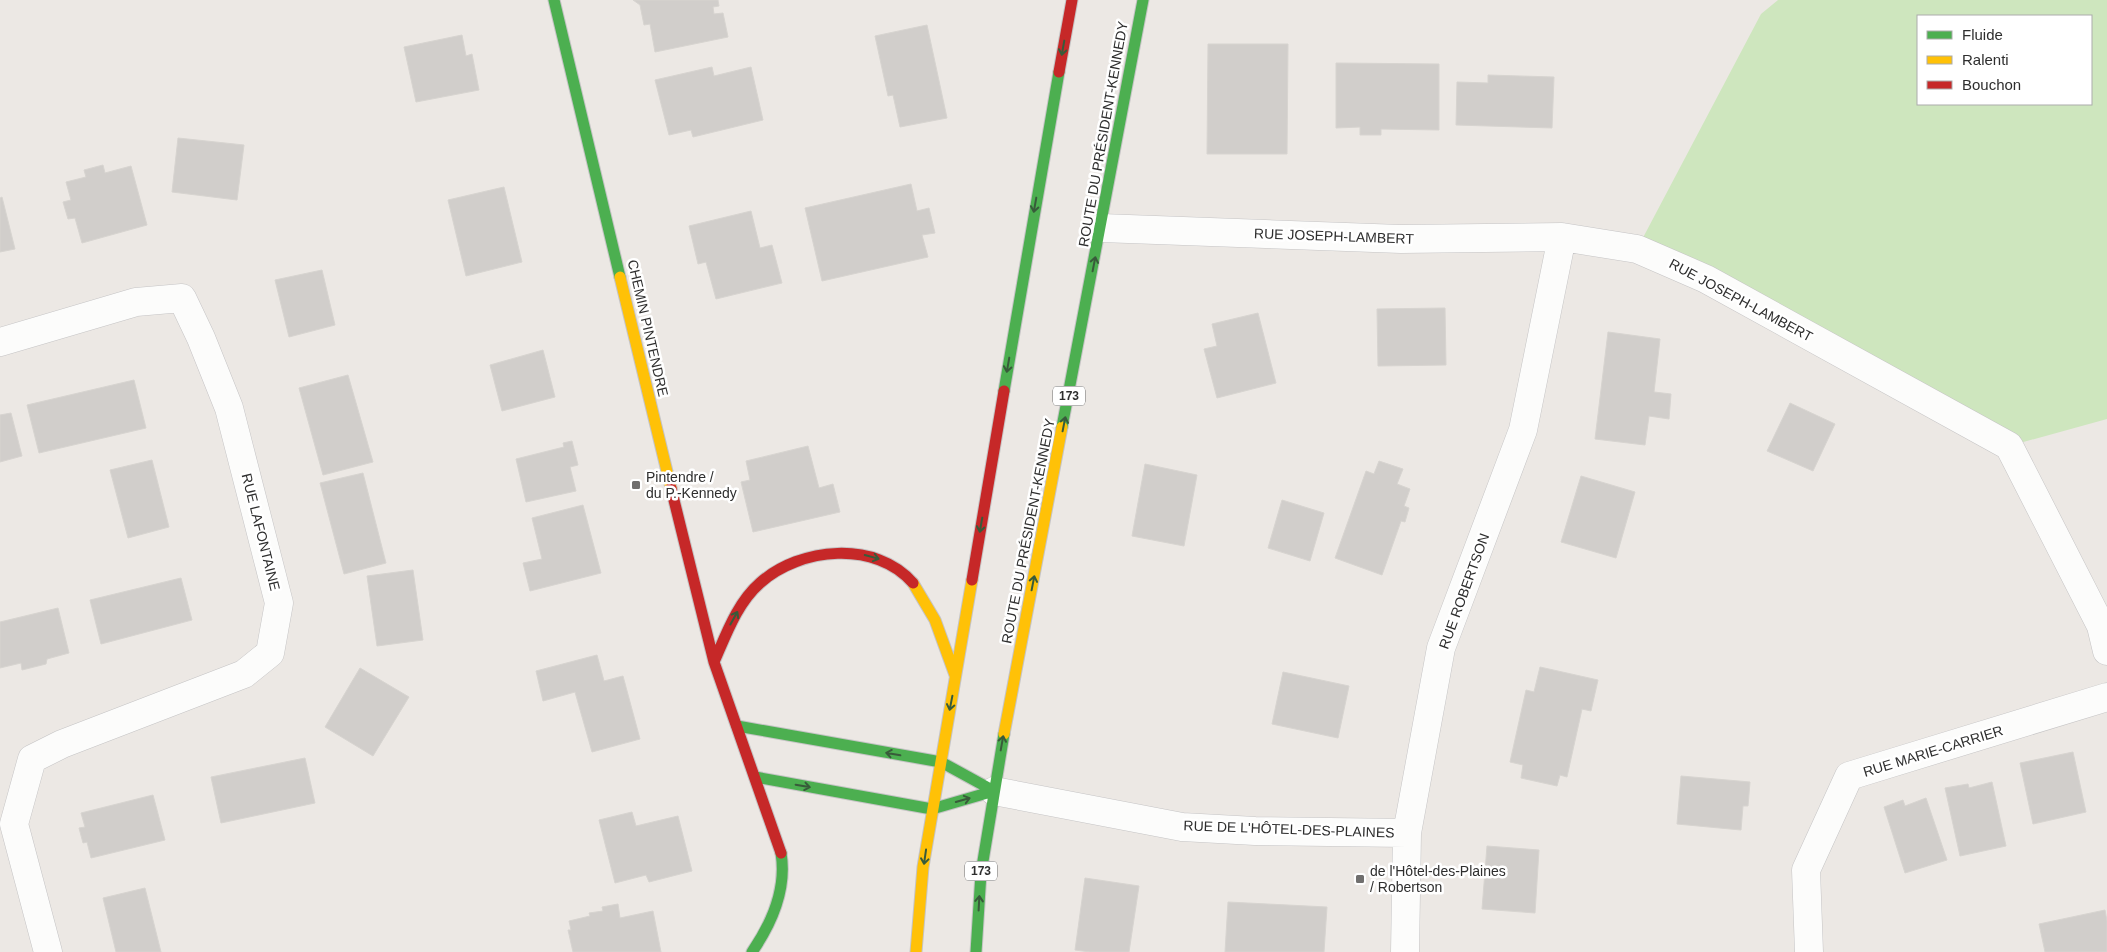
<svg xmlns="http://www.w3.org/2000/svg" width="2107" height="952" viewBox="0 0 2107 952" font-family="Helvetica,sans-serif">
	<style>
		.green { fill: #cee6be; fill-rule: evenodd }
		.building { fill: #d1cecb; stroke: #d7d4d0 }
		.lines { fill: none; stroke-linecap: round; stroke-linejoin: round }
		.street-casing { stroke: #c5c4c5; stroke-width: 29 }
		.fast-casing { stroke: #c5c4c5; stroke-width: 13 }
		.slow-casing { stroke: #c5c4c5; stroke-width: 13 }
		.jam-casing { stroke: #c5c4c5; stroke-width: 13 }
		.street { stroke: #fcfcfb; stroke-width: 28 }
		.fast { stroke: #4caf50; stroke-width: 11 }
		.slow { stroke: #ffc107; stroke-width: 11 }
		.jam { stroke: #c62828; stroke-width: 11 }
		.oneway { stroke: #385b3a }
		.poi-dot { fill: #706f6e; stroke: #fff; stroke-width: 2 }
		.labels { text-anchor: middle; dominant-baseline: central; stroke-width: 5; stroke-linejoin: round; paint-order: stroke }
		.shield { fill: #fff; stroke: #6d6d6d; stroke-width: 1 }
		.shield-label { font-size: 12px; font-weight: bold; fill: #2e2e2e }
		.street-label { font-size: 14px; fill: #2e2e2e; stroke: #fff }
		.poi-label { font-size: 14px; fill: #2e2e2e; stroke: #fff; text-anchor: start }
	</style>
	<rect width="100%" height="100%" fill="#ece8e4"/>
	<path class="green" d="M 1778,0 L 2107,0 L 2107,419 L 2009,446 L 1637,249 L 1761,14 ZM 1918,16 L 2091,16 L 2091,104 L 1918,104 Z"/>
	<path class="building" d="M 633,0 L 718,0 L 719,6 L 713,7 L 714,14 L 723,13 L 728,37 L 655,52 L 650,24 L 644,25 L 640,5 Z
		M 927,25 L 947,118 L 900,127 L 893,95 L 888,96 L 875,36 Z
		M 462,35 L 466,56 L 472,54 L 479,90 L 416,102 L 404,47 Z
		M 1208,44 L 1288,44 L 1287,154 L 1207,154 Z
		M 1336,63 L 1439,64 L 1439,130 L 1381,129 L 1381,135 L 1360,135 L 1360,127 L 1336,128 Z
		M 712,67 L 714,76 L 751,67 L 763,120 L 693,137 L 691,130 L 669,135 L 655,80 Z
		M 1488,75 L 1554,77 L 1552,128 L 1456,125 L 1457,82 L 1488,83 Z
		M 178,138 L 244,145 L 237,200 L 172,192 Z
		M 103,165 L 105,173 L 131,166 L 147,225 L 82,243 L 75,218 L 68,219 L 63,202 L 71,200 L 66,182 L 86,177 L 84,170 Z
		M 911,184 L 917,211 L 929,208 L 935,233 L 922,235 L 928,257 L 822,281 L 805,208 Z
		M 504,187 L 522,262 L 466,276 L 448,200 Z
		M 2,197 L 15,249 L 0,252 L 0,198 Z
		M 751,211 L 760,248 L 772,245 L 782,283 L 716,299 L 706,262 L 698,264 L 689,226 Z
		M 322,270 L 335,325 L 289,337 L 275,280 Z
		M 1445,308 L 1446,365 L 1378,366 L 1377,309 Z
		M 1258,313 L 1276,383 L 1217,398 L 1204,349 L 1217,346 L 1212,324 Z
		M 1608,332 L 1660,339 L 1654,392 L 1671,394 L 1669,419 L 1649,416 L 1645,445 L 1595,439 Z
		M 543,350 L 555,397 L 502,411 L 490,365 Z
		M 348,375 L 373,462 L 323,475 L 299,388 Z
		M 134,380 L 146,428 L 39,453 L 27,405 Z
		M 1790,403 L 1835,424 L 1813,471 L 1767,451 Z
		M 11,413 L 22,456 L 0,462 L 0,415 Z
		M 572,441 L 578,465 L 570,467 L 576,491 L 526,502 L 516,459 L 564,447 L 563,443 Z
		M 808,446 L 819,488 L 833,484 L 840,512 L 753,532 L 741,482 L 750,480 L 746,461 Z
		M 152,460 L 169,527 L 128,538 L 110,470 Z
		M 1379,461 L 1403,469 L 1397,484 L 1410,489 L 1404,506 L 1409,508 L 1405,522 L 1401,521 L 1382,575 L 1335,558 L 1366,471 L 1374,474 Z
		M 1145,464 L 1197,475 L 1184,546 L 1132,536 Z
		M 363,473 L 386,563 L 344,574 L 320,483 Z
		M 1581,476 L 1635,492 L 1616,558 L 1561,542 Z
		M 1282,500 L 1324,513 L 1310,561 L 1268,548 Z
		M 583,505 L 601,573 L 530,591 L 523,563 L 542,559 L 532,518 Z
		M 413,570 L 423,640 L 377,646 L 367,576 Z
		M 181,578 L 192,620 L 101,644 L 90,600 Z
		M 58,608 L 69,653 L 47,659 L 46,664 L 22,670 L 21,663 L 0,668 L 0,622 Z
		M 597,655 L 604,681 L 623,676 L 640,739 L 592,752 L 575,692 L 543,701 L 536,671 Z
		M 1540,667 L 1598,680 L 1591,711 L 1582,709 L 1567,777 L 1560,775 L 1557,786 L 1521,778 L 1523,765 L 1510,762 L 1526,690 L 1534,692 Z
		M 360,668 L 409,697 L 373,756 L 325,727 Z
		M 1283,672 L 1349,686 L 1338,738 L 1272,724 Z
		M 2073,752 L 2086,812 L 2033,824 L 2020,763 Z
		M 305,758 L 315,803 L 221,823 L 211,777 Z
		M 1681,776 L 1750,782 L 1748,806 L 1743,806 L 1741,830 L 1677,824 Z
		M 1992,782 L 2006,846 L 1960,856 L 1945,788 L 1968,784 L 1969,788 Z
		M 153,795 L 165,840 L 91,858 L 87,842 L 83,843 L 79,828 L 85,827 L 81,813 Z
		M 1926,798 L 1947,860 L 1905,873 L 1884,807 L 1903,800 L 1905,806 Z
		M 632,812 L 636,826 L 678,816 L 692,871 L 649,882 L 646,875 L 615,883 L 599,820 Z
		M 1487,846 L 1539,850 L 1535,913 L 1482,909 Z
		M 1085,878 L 1139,886 L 1129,952 L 1090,952 L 1075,950 Z
		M 145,888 L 161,952 L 116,952 L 103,898 Z
		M 1228,902 L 1327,907 L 1324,952 L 1225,952 Z
		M 618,904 L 620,918 L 653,911 L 661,952 L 573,952 L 568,930 L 571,930 L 569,921 L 590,916 L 589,913 L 603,911 L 602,907 Z
		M 2105,910 L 2107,921 L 2107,952 L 2045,952 L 2039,924 Z"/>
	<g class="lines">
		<g class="street-casing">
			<path id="street" d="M 1101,228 L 1401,239 L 1562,237 L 1637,249 L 1706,279 L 2009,446 L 2101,626 L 2107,651
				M 0,342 L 136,302 L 182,298 L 201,338 L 229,408 L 279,603 L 270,653 L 244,674 L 62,744 L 32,759 L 14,824 L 48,952
				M 994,791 L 1182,827 L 1255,831 L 1407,833
				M 1405,952 L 1407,833 L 1441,648 L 1523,430 L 1562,237
				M 1809,952 L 1806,870 L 1849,776 L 2107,697"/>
		</g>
		<g class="fast-casing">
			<path id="fast" d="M 554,0 L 620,277
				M 1004,391 L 1059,72
				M 1062,427 L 1143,0
				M 737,726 L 941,762 L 994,791
				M 755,777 L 932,809 L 994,791
				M 752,952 C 772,923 787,889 781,853
				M 976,952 L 981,873 L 1004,734"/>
		</g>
		<g class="slow-casing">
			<path id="slow" d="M 620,277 L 671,488
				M 913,583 L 935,620 L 955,675
				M 1004,734 L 1062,427
				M 916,952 L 923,867 L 972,580"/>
		</g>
		<g class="jam-casing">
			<path id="jam" d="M 1059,72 L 1072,0
				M 671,488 L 714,662 L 781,853
				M 972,580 L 1004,391
				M 714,662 C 726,635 737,603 760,583 C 800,547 876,540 913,583"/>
		</g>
		<use href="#street" class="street"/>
		<use href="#fast" class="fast"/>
		<use href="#slow" class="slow"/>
		<use href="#jam" class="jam"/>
	</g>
	<defs><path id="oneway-shaft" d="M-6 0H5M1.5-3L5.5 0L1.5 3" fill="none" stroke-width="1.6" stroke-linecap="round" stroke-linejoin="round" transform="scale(1.25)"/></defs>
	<g class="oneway">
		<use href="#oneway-shaft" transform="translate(1063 48) rotate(100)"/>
		<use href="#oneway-shaft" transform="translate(1035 205) rotate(100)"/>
		<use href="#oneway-shaft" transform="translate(1094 264) rotate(-79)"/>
		<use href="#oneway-shaft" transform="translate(1008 365) rotate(100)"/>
		<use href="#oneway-shaft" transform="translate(1064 424) rotate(-79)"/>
		<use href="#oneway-shaft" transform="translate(981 525) rotate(100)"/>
		<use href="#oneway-shaft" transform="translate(872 557) rotate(15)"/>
		<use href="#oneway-shaft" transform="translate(1033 583) rotate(-79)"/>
		<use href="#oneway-shaft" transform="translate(734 618) rotate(-61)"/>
		<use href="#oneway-shaft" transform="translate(951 703) rotate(101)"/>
		<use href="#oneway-shaft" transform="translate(1002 743) rotate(-80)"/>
		<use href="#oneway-shaft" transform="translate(893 754) rotate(-170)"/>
		<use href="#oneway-shaft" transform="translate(803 786) rotate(10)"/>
		<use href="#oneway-shaft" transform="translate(963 800) rotate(-16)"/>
		<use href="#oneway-shaft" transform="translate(925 857) rotate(98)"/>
		<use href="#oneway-shaft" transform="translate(979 903) rotate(-87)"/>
	</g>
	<g class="poi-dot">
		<rect x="631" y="480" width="10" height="10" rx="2.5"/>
		<rect x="1355" y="874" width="10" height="10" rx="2.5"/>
	</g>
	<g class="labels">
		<g class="shield">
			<rect x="1053" y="386.5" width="32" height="19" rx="4"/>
			<rect x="965" y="861.5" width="32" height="19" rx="4"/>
		</g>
		<g class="shield-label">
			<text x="1069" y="396">173</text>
			<text x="981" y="871">173</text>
		</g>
		<g class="street-label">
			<text transform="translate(1103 134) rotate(-80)">ROUTE DU PRÉSIDENT-KENNEDY</text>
			<text transform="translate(1334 236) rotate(2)">RUE JOSEPH-LAMBERT</text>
			<text transform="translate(1741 300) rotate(28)">RUE JOSEPH-LAMBERT</text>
			<text transform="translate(648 328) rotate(77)">CHEMIN PINTENDRE</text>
			<text transform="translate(1028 531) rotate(-79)">ROUTE DU PRÉSIDENT-KENNEDY</text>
			<text transform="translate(261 532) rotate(76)">RUE LAFONTAINE</text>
			<text transform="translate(1464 591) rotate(-70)">RUE ROBERTSON</text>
			<text transform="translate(1933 751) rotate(-17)">RUE MARIE-CARRIER</text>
			<text transform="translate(1289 829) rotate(2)">RUE DE L'HÔTEL-DES-PLAINES</text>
		</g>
		<g class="poi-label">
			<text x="646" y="477">Pintendre /<tspan x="646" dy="16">du P.-Kennedy</tspan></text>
			<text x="1370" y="871">de l'Hôtel-des-Plaines<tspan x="1370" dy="16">/ Robertson</tspan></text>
		</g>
	</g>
	<rect x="1917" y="15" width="175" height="90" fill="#ffffff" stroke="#ababab"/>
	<rect x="1927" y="31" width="25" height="8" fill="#4caf50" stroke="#ababab"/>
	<text x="1962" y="40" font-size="15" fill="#2e2e2e">Fluide</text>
	<rect x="1927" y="56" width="25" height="8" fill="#ffc107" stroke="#ababab"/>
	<text x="1962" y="65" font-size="15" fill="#2e2e2e">Ralenti</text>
	<rect x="1927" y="81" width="25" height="8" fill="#c62828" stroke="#ababab"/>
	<text x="1962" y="90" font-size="15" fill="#2e2e2e">Bouchon</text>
</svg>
